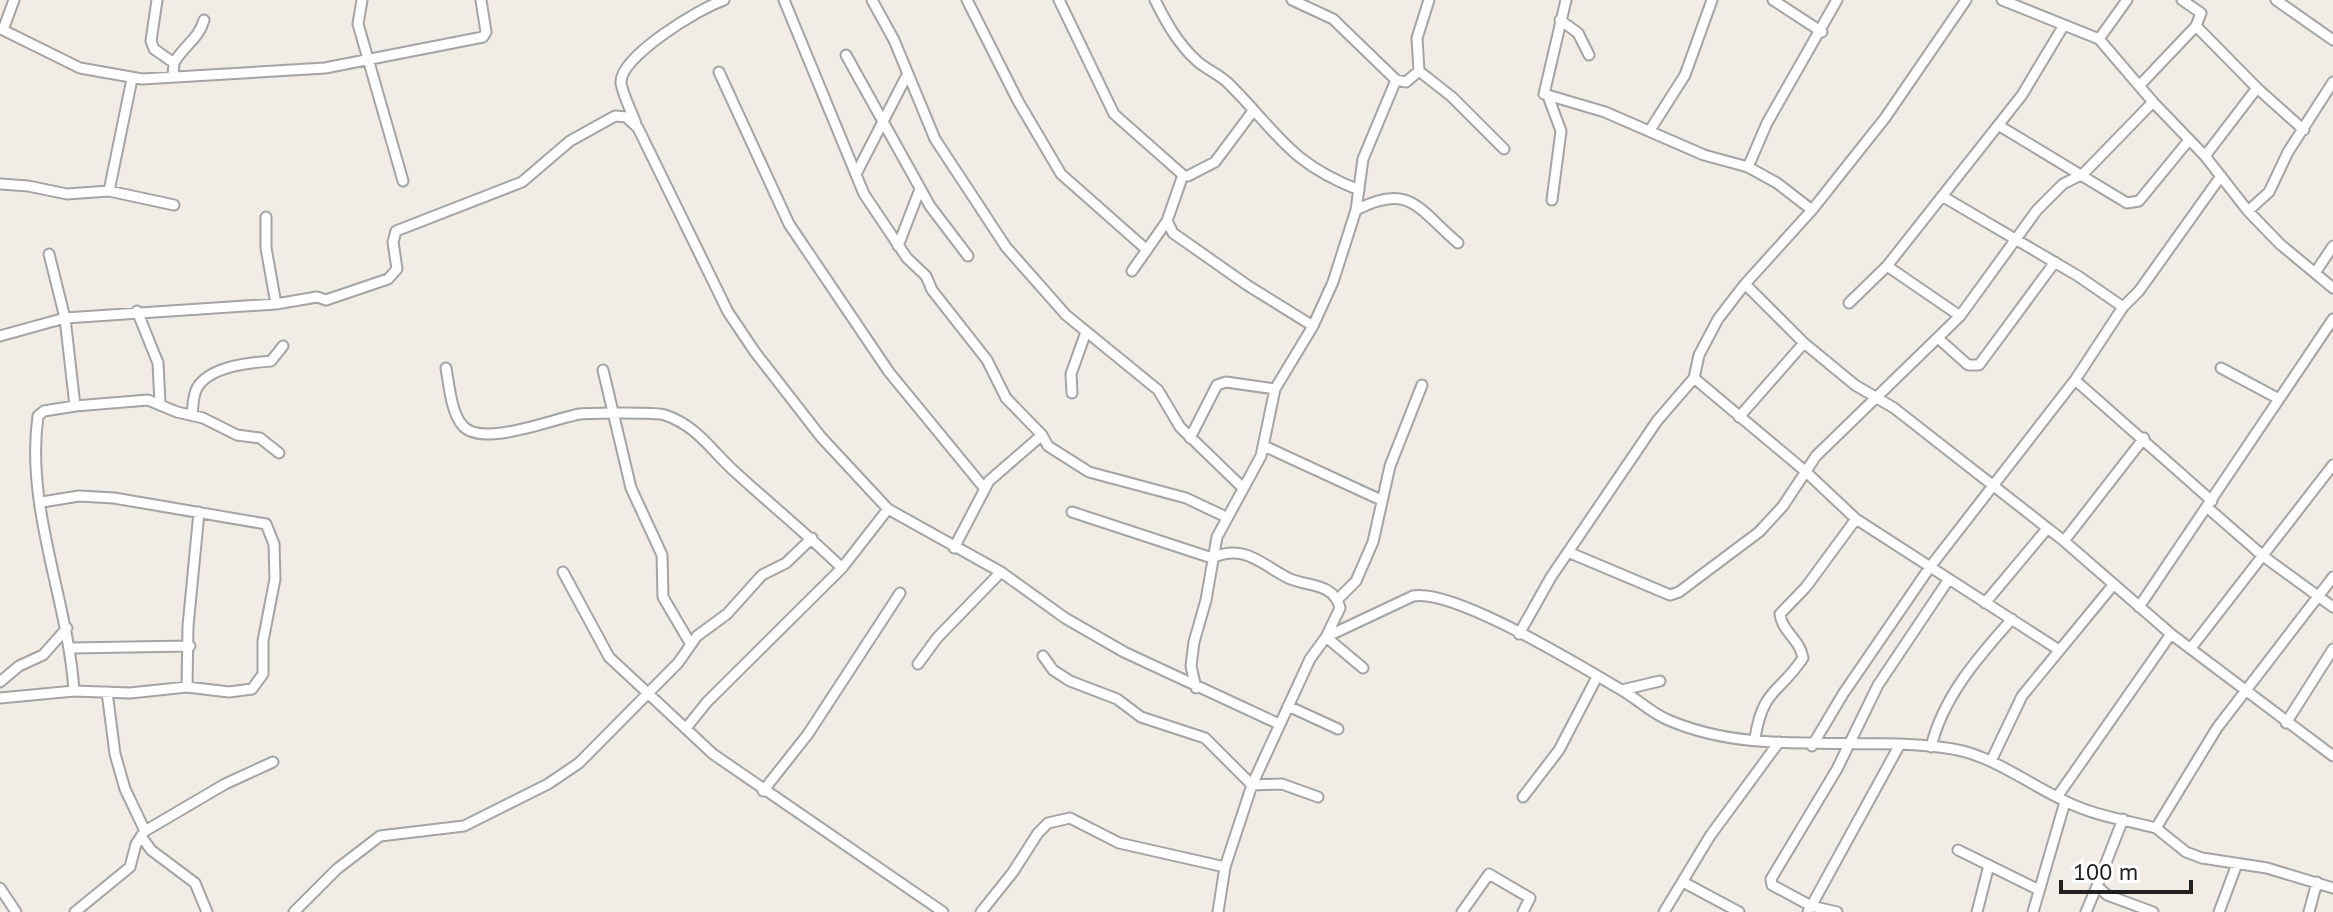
<svg xmlns="http://www.w3.org/2000/svg" width="2333" height="912" viewBox="0 0 2333 912" font-family="'PT Sans',sans-serif">
	<style>
		.lines { fill: none; stroke-linecap: round; stroke-linejoin: round }
		.minor-casing { stroke: #a4a4a4; stroke-width: 13 }
		.minor { stroke: #fff; stroke-width: 9 }
	</style>
	<rect width="100%" height="100%" fill="#f1ece6"/>
	<g class="lines">
		<g class="minor-casing">
			<path id="minor" d="M 14,0 L 3,30 L 80,68 L 142,79 L 325,68 L 483,37 L 486,32 L 481,0
				M 157,0 L 151,41 L 154,49 L 174,63 L 173,75
				M 362,0 L 358,24 L 403,181
				M 784,0 L 864,194 L 907,258 L 926,276 L 932,290 L 987,360 L 1006,398 L 1042,435 L 1048,446 L 1089,472 L 1186,498 L 1226,517
				M 872,0 L 894,40 L 935,139 L 1006,247 L 1066,315 L 1158,390 L 1180,427 L 1243,488
				M 967,0 L 1018,101 L 1061,174 L 1147,250
				M 1059,0 L 1114,114 L 1183,175 L 1167,221 L 1132,271
				M 1155,0 C 1166,22 1178,44 1197,61 C 1206,69 1218,74 1227,82 C 1278,132 1287,162 1359,190
				M 1292,0 L 1333,19 L 1396,80 L 1406,82 L 1419,71 L 1417,38 L 1429,0
				M 1566,0 L 1544,94 L 1605,112 L 1704,155 L 1748,167 L 1777,183 L 1812,210
				M 1773,0 L 1822,32
				M 2002,0 L 2099,39 L 2153,102 L 2205,156 L 2248,211 L 2280,244 L 2333,288
				M 2182,0 L 2201,13 L 2196,26 L 2257,88
				M 2276,0 L 2333,40
				M 1560,20 L 1578,33 L 1589,55
				M 2099,39 L 2127,0
				M 846,55 L 930,206 L 968,256
				M 174,63 C 183,46 199,39 204,20
				M 1419,71 L 1452,97 L 1504,149
				M 719,72 L 789,224 L 889,372 L 985,489
				M 2140,85 L 2196,26
				M 1548,96 L 1561,131 L 1552,200
				M 636,124 C 632,112 623,96 621,83 C 619,57 700,8 724,0
				M 1998,125 L 2127,203 L 2139,201 L 2189,140
				M 1650,130 L 1685,75 L 1712,0
				M 2205,156 L 2257,88 L 2304,130
				M 1748,167 L 1767,123 L 1837,0
				M 856,174 L 907,75
				M 1188,176 L 1215,162 L 1253,111
				M 0,184 L 28,186 L 67,194 L 109,191 L 174,205
				M 109,191 L 132,79
				M 1942,196 L 2078,276 L 2123,307
				M 1356,210 C 1410,182 1418,209 1458,243
				M 2248,211 L 2269,192 L 2288,152 L 2333,82
				M 266,217 L 266,248 L 276,304
				M 1167,221 L 1173,233 L 1247,285 L 1313,326
				M 898,246 L 920,189
				M 49,254 L 65,318 L 75,406
				M 2315,273 L 2333,246
				M 1745,284 L 1804,343 L 1855,385 L 1894,408 L 2064,541 L 2171,634 L 2333,756
				M 1849,303 L 1887,266
				M 137,311 L 158,363 L 160,403
				M 1960,316 L 1887,266 L 2022,95 L 2064,25
				M 0,336 L 65,318 L 276,304 L 317,297 L 326,300 L 388,279 L 397,269 L 393,242 L 396,231 L 522,182 L 570,141 L 615,116 L 626,117 L 638,128 L 728,312 L 755,352 L 821,437 L 888,509 L 1001,572 L 1065,618 L 1124,652 L 1279,724
				M 1939,339 L 1968,365 L 1979,365 L 2055,262
				M 446,368 C 449,384 451,413 463,426 C 483,448 555,418 580,414 C 591,413 656,412 665,415 C 697,426 710,449 734,471 C 770,504 807,534 842,568
				M 2221,368 L 2279,399
				M 603,370 L 631,488 L 662,555 L 663,597 L 690,643
				M 1694,378 L 1805,471 L 1856,519 L 2059,650
				M 2075,380 L 2212,501
				M 1072,393 L 1071,374 L 1086,332
				M 192,414 C 193,406 193,395 197,388 C 210,366 249,363 271,361 L 283,346
				M 1739,417 L 1804,343
				M 1190,438 L 1217,385 L 1226,382 L 1275,389
				M 1264,446 L 1381,500
				M 2208,508 L 2263,556 L 2333,607
				M 1072,512 L 1212,558 C 1245,543 1262,565 1288,578 C 1307,587 1334,582 1340,608 L 1326,637 L 1363,668
				M 2064,541 L 2144,438
				M 954,548 L 989,481 L 1042,435
				M 1568,552 L 1670,595 L 1679,592 L 1759,532 L 1783,506 L 1816,456 L 1960,316 L 2037,210 L 2063,184 L 2083,174 L 2153,102
				M 563,572 L 609,657 L 713,754 L 943,912
				M 1338,599 L 1356,581 L 1373,542 L 1390,466 L 1422,385
				M 1985,603 L 2046,530
				M 2139,607 L 2333,319
				M 1519,634 L 1551,577 L 1657,421 L 1694,378 L 1699,355 L 1718,319 L 1745,284 L 1812,210 L 1885,118 L 1966,0
				M 71,648 L 190,646
				M 2191,648 L 2333,465
				M 1043,656 L 1053,670 L 1070,681 L 1117,699 L 1141,717 L 1205,738 L 1252,785 L 1282,784 L 1318,797
				M 918,664 L 937,638 L 1001,572
				M 0,682 L 19,666 L 43,655 L 67,628
				M 187,687 L 188,626 L 199,512
				M 1196,688 L 1191,666 L 1194,642 L 1206,600 L 1217,537 L 1261,456 L 1275,389 L 1313,326 L 1333,282 L 1356,210 L 1363,159 L 1396,80
				M 1622,690 L 1660,681
				M 74,691 C 68,600 25,508 38,416 L 44,411 L 75,406 L 148,400 L 177,412 L 203,418 L 237,435 L 260,438 L 279,453
				M 107,692 L 115,754 L 125,789 L 145,831
				M 0,698 L 74,691 L 130,693 L 187,687 L 229,692 L 252,689 L 263,674 L 263,641 L 275,579 L 274,544 L 266,524 L 114,498 L 79,496 L 42,502
				M 1288,706 L 1338,729
				M 2286,723 L 2333,649
				M 687,727 L 707,702 L 842,568 L 888,509
				M 1755,738 C 1763,688 1779,694 1803,658 C 1800,639 1782,632 1780,614 L 1806,587 L 1856,519
				M 1812,746 L 1843,694 L 1930,567 L 2075,380 L 2123,307 L 2139,291 L 2221,176
				M 1931,747 C 1943,697 1978,657 2012,619
				M 1991,761 L 2022,696 L 2114,584
				M 763,791 L 808,734 L 900,593
				M 1523,797 L 1559,750 L 1597,677
				M 2057,797 L 2171,634
				M 2123,819 L 2097,886 L 2107,895 L 2153,912
				M 2156,828 L 2186,852 L 2202,858 L 2267,868 L 2333,888
				M 141,836 L 151,850 L 195,883 L 207,912
				M 1958,850 L 2039,890
				M 1683,882 L 1739,912
				M 0,888 L 16,912
				M 75,912 L 130,867 L 136,844 L 145,831 L 225,784 L 273,762
				M 294,912 L 337,869 L 380,836 L 464,826 L 548,784 L 579,763 L 678,663 L 697,636 L 727,614 L 762,575 L 786,563 L 812,538
				M 981,912 L 1013,872 L 1038,833 L 1048,823 L 1070,818 L 1119,843 L 1225,867
				M 1218,912 L 1225,867 L 1252,785 L 1310,659 L 1326,637 L 1413,596 C 1454,588 1580,666 1620,689 C 1636,698 1649,711 1666,719 C 1755,759 1860,734 1953,749 C 1993,756 2027,783 2063,800 C 2091,815 2125,820 2156,828 L 2217,728 L 2333,577
				M 1462,912 L 1489,874 L 1530,898 L 1523,912
				M 1664,912 L 1710,836 L 1779,742
				M 1808,912 L 1899,746
				M 1837,912 L 1811,906 L 1772,885 L 1771,879 L 1837,769 L 1878,685 L 1949,579
				M 1977,912 L 1989,865
				M 2033,912 L 2065,802
				M 2086,912 L 2097,886
				M 2219,912 L 2237,864
				M 2309,912 L 2317,882"/>
		</g>
		<use href="#minor" class="minor"/>
	</g>
	<path d="M2061 880v12h130v-12" fill="none" stroke="#202020" stroke-width="4"/>
	<text x="2073" y="880" font-size="24" fill="#202020" stroke="#ffffff" stroke-width="6" paint-order="stroke">100 m</text>
</svg>
